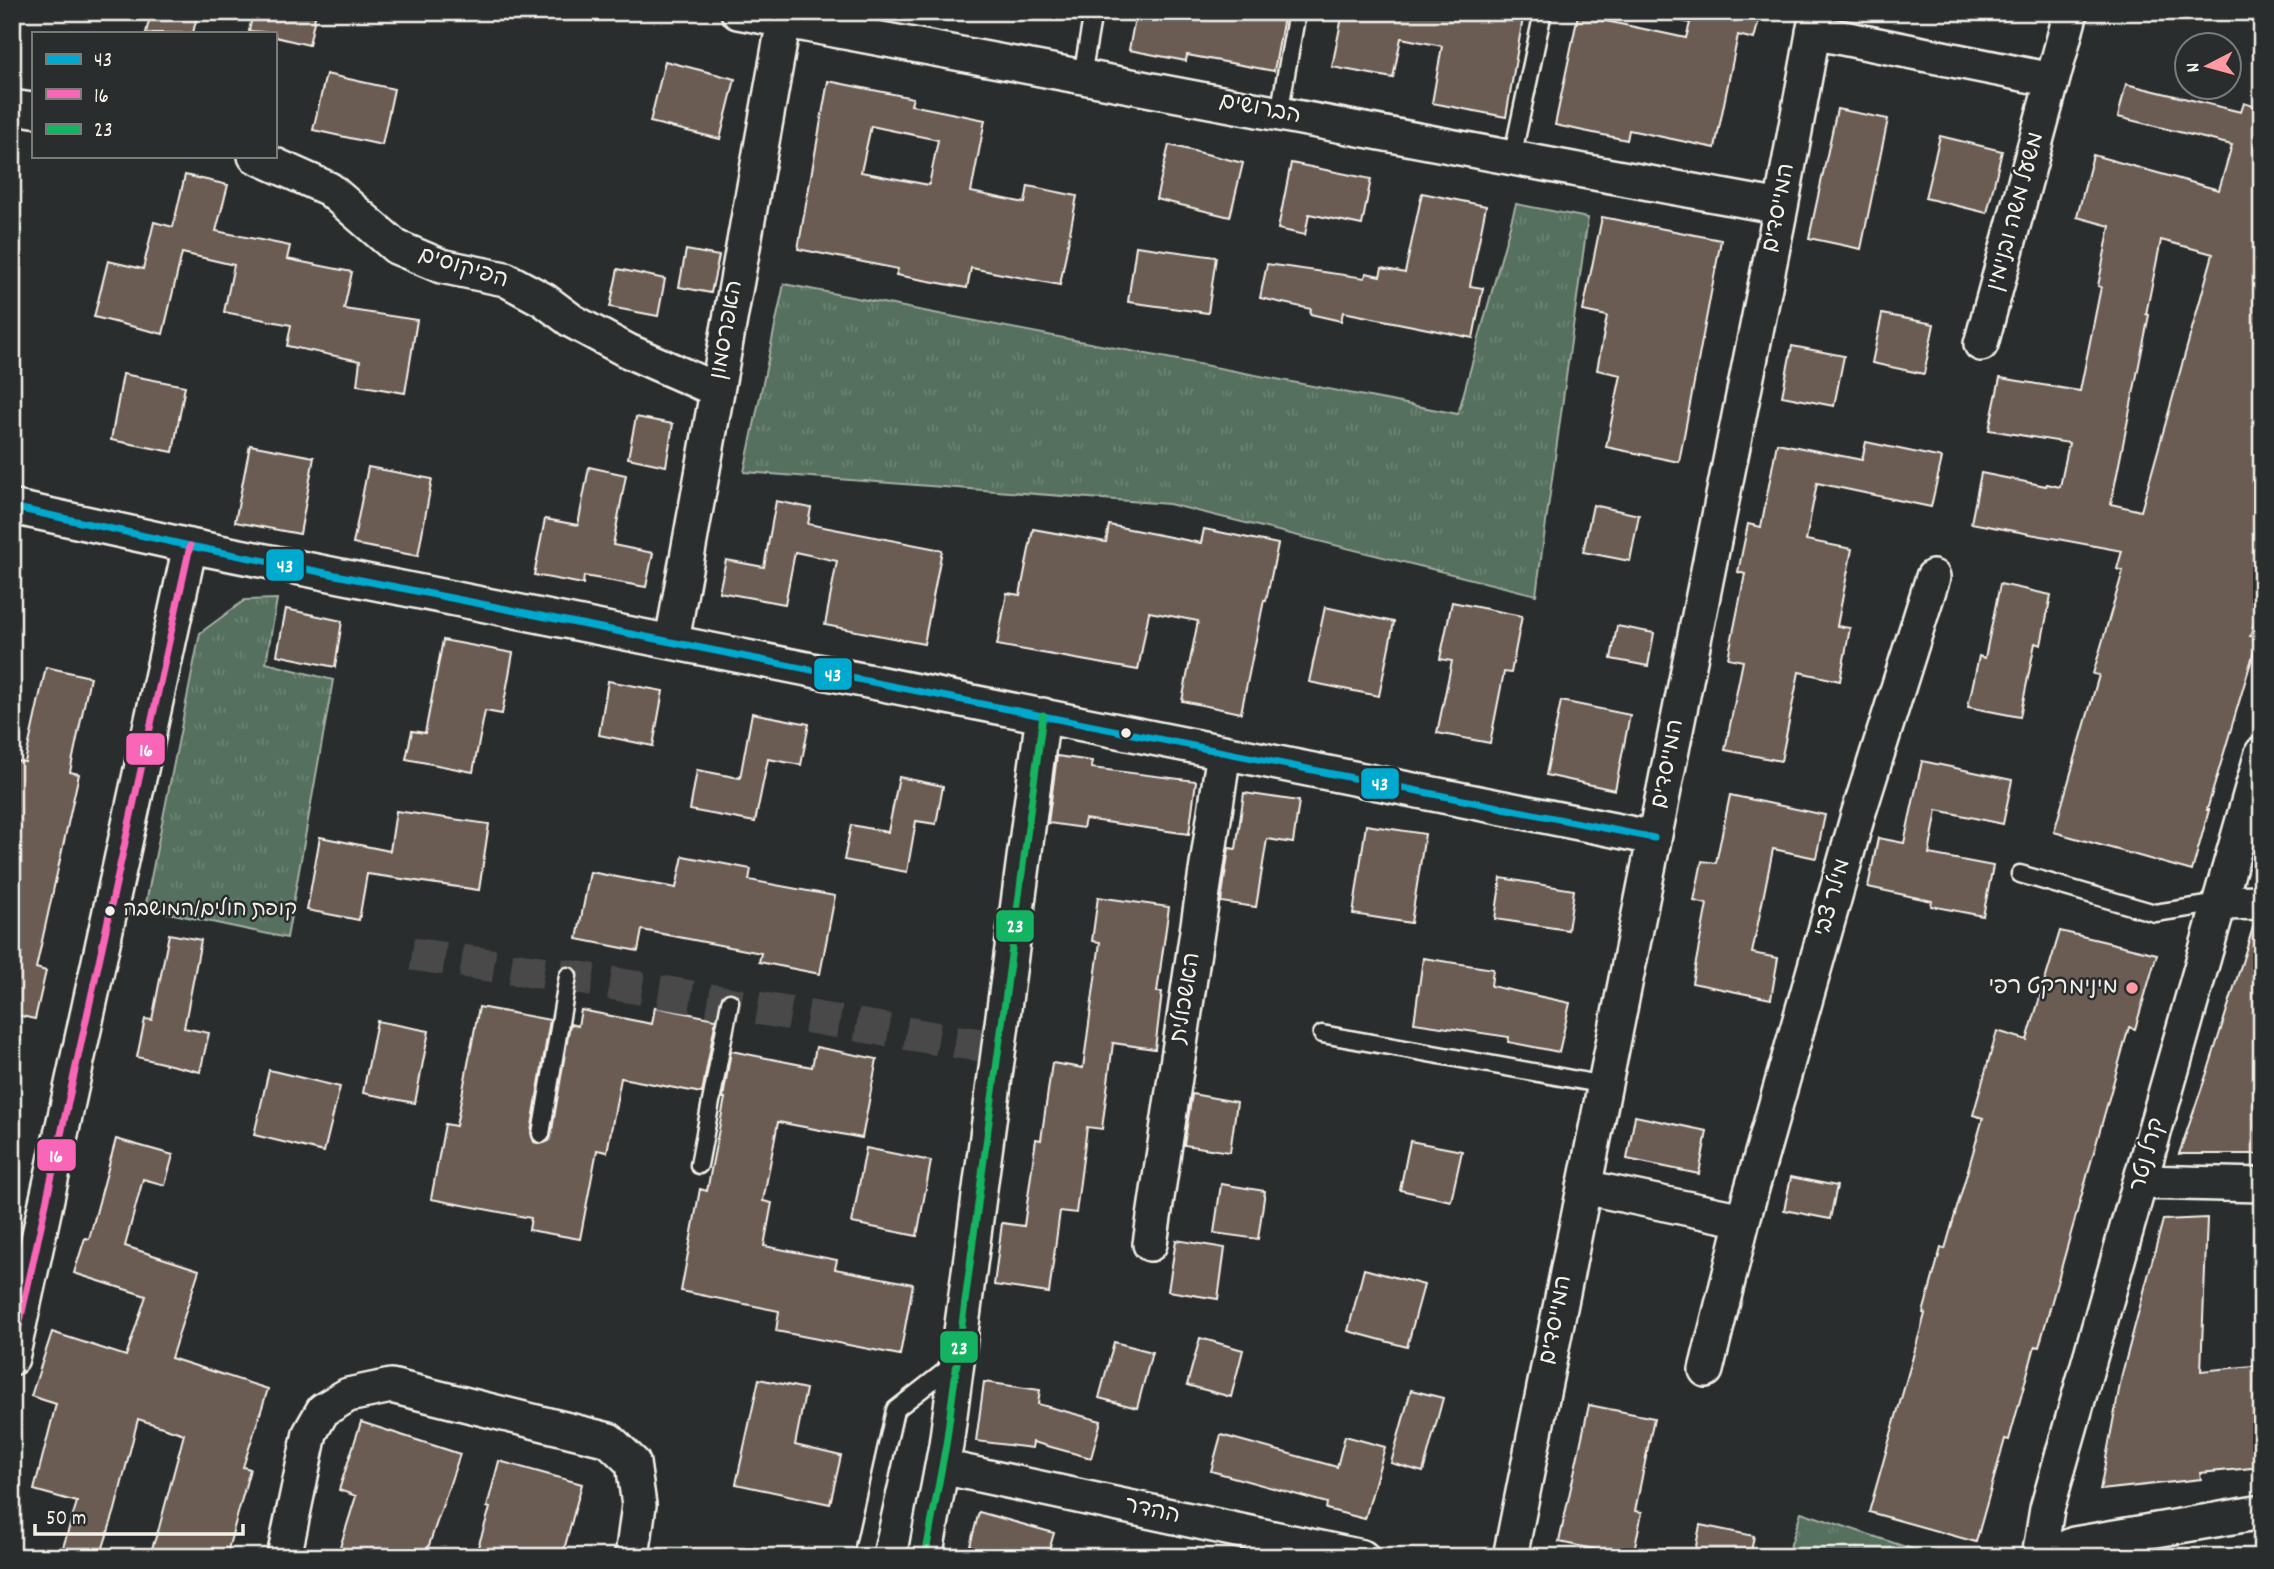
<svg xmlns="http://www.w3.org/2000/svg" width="2274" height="1569" viewBox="0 0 2274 1569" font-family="Dekko,'Playpen Sans Hebrew',sans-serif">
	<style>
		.grass { fill: url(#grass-tufts); stroke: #a4b0a3; stroke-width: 2 }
		.building { fill: #6b5b53; stroke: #f4f1e8; stroke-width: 2; fill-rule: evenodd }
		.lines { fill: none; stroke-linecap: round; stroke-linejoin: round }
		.minor-tunnel { stroke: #484a4a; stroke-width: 33; stroke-dasharray: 33 17; stroke-linecap: butt }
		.service-casing { stroke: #f4f1e8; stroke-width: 21 }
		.minor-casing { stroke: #f4f1e8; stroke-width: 38 }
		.service { stroke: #2a2d2e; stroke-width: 16 }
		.minor { stroke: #2a2d2e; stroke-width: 33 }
		.bus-1-casing { stroke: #2a2d2e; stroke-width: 12 }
		.bus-2-casing { stroke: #2a2d2e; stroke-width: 12 }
		.bus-3-casing { stroke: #2a2d2e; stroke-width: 12 }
		.bus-1 { stroke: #00a9ce; stroke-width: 7 }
		.bus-2 { stroke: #fa66b7; stroke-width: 7 }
		.bus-3 { stroke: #13b361; stroke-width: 7 }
		.bus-dot { fill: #f4f1e8; stroke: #2a2d2e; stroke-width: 2.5 }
		.poi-dot { fill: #ff9aa2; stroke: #2a2d2e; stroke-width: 2.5 }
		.labels { text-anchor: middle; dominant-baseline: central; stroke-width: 5; stroke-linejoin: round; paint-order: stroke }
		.bus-label { font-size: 21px; fill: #f4f1e8; stroke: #2a2d2e; text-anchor: start }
		.street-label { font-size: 23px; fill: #f4f1e8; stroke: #2a2d2e }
		.poi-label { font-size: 23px; fill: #f4f1e8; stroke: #2a2d2e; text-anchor: end }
		.line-badge { stroke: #2a2d2e; stroke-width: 2.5 }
		.badge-label { font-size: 19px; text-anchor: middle; font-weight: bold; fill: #fff }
	</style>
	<defs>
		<pattern id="grass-tufts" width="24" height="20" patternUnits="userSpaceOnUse" patternTransform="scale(1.75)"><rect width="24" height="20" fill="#556f5e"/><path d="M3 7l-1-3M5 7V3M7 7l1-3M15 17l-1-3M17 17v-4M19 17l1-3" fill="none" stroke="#6e8475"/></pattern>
	</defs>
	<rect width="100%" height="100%" fill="#2a2d2e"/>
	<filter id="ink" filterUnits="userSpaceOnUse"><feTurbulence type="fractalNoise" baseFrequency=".0143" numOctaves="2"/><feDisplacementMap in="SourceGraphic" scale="14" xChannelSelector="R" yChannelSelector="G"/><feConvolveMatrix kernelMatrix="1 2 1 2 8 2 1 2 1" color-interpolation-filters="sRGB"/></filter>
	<g filter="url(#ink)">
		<path class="grass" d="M 1516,204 L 1588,218 L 1536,595 L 1169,504 L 744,472 L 784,284 L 1458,414 Z
			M 277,599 L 266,663 L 333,680 L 287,938 L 145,908 L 200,633 L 245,600 Z
			M 1801,1512 L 1936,1557 L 1787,1557 Z"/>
		<path class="building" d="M 151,12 L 198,12 L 193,33 L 146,33 Z
			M 253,12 L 316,12 L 309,45 L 275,37 L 275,33 L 249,31 Z
			M 1136,12 L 1285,12 L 1274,71 L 1187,55 L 1186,61 L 1129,50 Z
			M 1343,12 L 1524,12 L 1506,117 L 1432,103 L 1442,46 L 1401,38 L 1393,78 L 1332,67 Z
			M 1682,12 L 1761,12 L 1754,39 L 1738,35 L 1715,148 L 1629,130 L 1627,140 L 1555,125 L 1578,15 L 1686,38 L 1690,23 L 1681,21 Z
			M 665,61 L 735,79 L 720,139 L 650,122 Z
			M 326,74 L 394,89 L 382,145 L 313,130 Z
			M 828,81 L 913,98 L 911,105 L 985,120 L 971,192 L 1025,203 L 1028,186 L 1077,196 L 1060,285 L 971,268 L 967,288 L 896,275 L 898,269 L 798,249 ZM 871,126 L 938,140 L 929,185 L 861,172 Z
			M 2126,84 L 2241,112 L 2244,103 L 2262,109 L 2262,596 L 2250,636 L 2258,638 L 2207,810 L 2209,810 L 2192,871 L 2054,832 L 2099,675 L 2093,674 L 2123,571 L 2117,569 L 2122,551 L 1971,523 L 1981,473 L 2046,486 L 2047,484 L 2060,487 L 2069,443 L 1989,430 L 2000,378 L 2080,391 L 2101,287 L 2098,286 L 2110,226 L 2077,217 L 2093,155 L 2219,190 L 2232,145 L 2118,117 ZM 2161,240 L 2213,254 L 2141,511 L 2111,504 L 2149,315 L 2146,314 Z
			M 1837,109 L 1888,119 L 1861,249 L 1809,238 Z
			M 1940,136 L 2002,151 L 1987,213 L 1925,198 Z
			M 1169,145 L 1243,163 L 1230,217 L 1156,199 Z
			M 1291,163 L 1371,179 L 1362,225 L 1309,214 L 1305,235 L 1278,229 Z
			M 185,175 L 228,185 L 216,231 L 290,246 L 287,259 L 352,272 L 344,309 L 417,320 L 405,393 L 357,385 L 360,361 L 287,346 L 291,325 L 224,312 L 234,265 L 182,253 L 163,334 L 94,317 L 108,261 L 143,269 L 154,222 L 173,227 Z
			M 1422,193 L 1486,206 L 1470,286 L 1483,288 L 1473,338 L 1343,312 L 1341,321 L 1310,314 L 1311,309 L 1260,298 L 1267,264 L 1365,278 L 1366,273 L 1380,276 L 1382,268 L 1405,273 Z
			M 1602,217 L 1721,240 L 1679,462 L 1606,447 L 1621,375 L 1597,370 L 1607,316 L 1583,311 Z
			M 1136,246 L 1216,257 L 1208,313 L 1128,302 Z
			M 686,250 L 719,256 L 711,293 L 679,287 Z
			M 618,269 L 665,279 L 658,316 L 610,307 Z
			M 1882,314 L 1934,324 L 1924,374 L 1872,363 Z
			M 1792,346 L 1844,356 L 1834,406 L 1782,396 Z
			M 123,374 L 185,386 L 173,452 L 111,440 Z
			M 636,417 L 673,424 L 666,466 L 628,458 Z
			M 1866,442 L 1942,458 L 1931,507 L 1817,483 L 1806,540 L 1852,549 L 1837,626 L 1850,628 L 1840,681 L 1799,672 L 1781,761 L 1725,750 L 1743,661 L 1728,658 L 1745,574 L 1738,572 L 1748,524 L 1761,527 L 1777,443 L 1862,460 Z
			M 250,445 L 314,457 L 300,534 L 235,522 Z
			M 368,467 L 432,479 L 418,556 L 353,544 Z
			M 589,467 L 626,475 L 613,545 L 653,553 L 646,587 L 584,576 L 583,584 L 534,575 L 545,519 L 578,525 Z
			M 776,501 L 811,508 L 808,524 L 942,550 L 924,644 L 825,625 L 837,561 L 795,552 L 785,604 L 719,592 L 726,560 L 764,567 Z
			M 1593,505 L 1639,515 L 1630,561 L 1583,552 Z
			M 1109,525 L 1201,543 L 1204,529 L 1278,544 L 1266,601 L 1264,600 L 1241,713 L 1182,701 L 1198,621 L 1149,612 L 1138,670 L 997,645 L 1007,593 L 1020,595 L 1033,529 L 1106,542 Z
			M 2000,584 L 2051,595 L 2041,645 L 2035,643 L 2020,717 L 1968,707 L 1979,656 L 1985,658 Z
			M 1452,602 L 1522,616 L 1511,673 L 1504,672 L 1490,743 L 1437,733 L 1452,661 L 1440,659 Z
			M 1325,607 L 1394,622 L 1379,696 L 1309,682 Z
			M 286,609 L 342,621 L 335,667 L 277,655 Z
			M 1617,626 L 1654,633 L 1648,666 L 1611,659 Z
			M 443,640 L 513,653 L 502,714 L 485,711 L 473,772 L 406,759 L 412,731 L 425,733 Z
			M 46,667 L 90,677 L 70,772 L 79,774 L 36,968 L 46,971 L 35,1019 L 12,1014 L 12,760 L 25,762 Z
			M 608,681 L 663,691 L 653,746 L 599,735 Z
			M 1561,701 L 1630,715 L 1615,790 L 1546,775 Z
			M 752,713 L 809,724 L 801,765 L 768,759 L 755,822 L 690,810 L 697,770 L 740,778 Z
			M 1057,756 L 1092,761 L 1091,768 L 1196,781 L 1189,834 L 1085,819 L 1083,828 L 1048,823 Z
			M 1922,761 L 2012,780 L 2003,824 L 1937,810 L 1929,854 L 1993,866 L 1983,916 L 1931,906 L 1932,901 L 1868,887 L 1878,838 L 1904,843 Z
			M 899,777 L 943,786 L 936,824 L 916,821 L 907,872 L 844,860 L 851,825 L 888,832 Z
			M 1244,793 L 1299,801 L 1293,843 L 1267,839 L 1256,907 L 1221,902 L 1229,848 L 1236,849 Z
			M 1730,795 L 1825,815 L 1816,858 L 1773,849 L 1752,953 L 1778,958 L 1771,999 L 1692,983 L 1707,904 L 1694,901 L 1702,861 L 1716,863 Z
			M 396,811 L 489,824 L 479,890 L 367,874 L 359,920 L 307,910 L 320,837 L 390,851 Z
			M 1366,825 L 1425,834 L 1411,923 L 1353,914 Z
			M 683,856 L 751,869 L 749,880 L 835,896 L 820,974 L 759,962 L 761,953 L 642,930 L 638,951 L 577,939 L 590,872 L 676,888 Z
			M 1501,878 L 1574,890 L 1568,930 L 1495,919 Z
			M 1098,897 L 1169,907 L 1157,992 L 1162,992 L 1155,1049 L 1113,1043 L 1102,1129 L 1087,1127 L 1076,1213 L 1060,1211 L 1049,1293 L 994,1285 L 1002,1223 L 1024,1226 L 1036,1139 L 1041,1140 L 1052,1063 L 1083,1068 L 1100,942 L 1092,941 Z
			M 2255,921 L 2262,921 L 2262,1154 L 2179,1154 L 2209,1067 Z
			M 2060,931 L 2157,954 L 2135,1029 L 2129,1027 L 2039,1347 L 2035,1346 L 2009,1440 L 2005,1439 L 1976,1542 L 1869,1512 L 1925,1314 L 1923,1313 L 1941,1248 L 1945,1249 L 1983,1118 L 1973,1115 L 1997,1031 L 2027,1040 Z
			M 169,934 L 201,940 L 184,1028 L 209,1033 L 200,1072 L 137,1057 L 145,1019 L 152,1020 Z
			M 1423,958 L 1493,969 L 1491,986 L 1570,1003 L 1559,1052 L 1508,1042 L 1509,1037 L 1414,1023 Z
			M 479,1007 L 550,1020 L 531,1132 L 534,1142 L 540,1144 L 549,1141 L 551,1136 L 570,1024 L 578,1026 L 581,1010 L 652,1024 L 655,1007 L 716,1019 L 702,1093 L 621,1078 L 607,1152 L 597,1150 L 580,1239 L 529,1230 L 531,1218 L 431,1199 L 445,1124 L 456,1126 Z
			M 377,1021 L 429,1031 L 415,1103 L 363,1093 Z
			M 816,1047 L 877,1059 L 862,1138 L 778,1122 L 763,1201 L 772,1203 L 764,1246 L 837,1260 L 835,1269 L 913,1284 L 900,1355 L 776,1331 L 779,1311 L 681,1291 L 700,1189 L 707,1191 L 725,1098 L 723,1098 L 731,1051 L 812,1067 Z
			M 269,1070 L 340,1087 L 324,1152 L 254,1135 Z
			M 1192,1094 L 1237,1102 L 1230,1152 L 1184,1145 Z
			M 1635,1116 L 1707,1131 L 1699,1174 L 1627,1159 Z
			M 116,1139 L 173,1155 L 165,1185 L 143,1179 L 125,1246 L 199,1270 L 171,1358 L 268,1389 L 243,1467 L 250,1469 L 226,1557 L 149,1557 L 159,1528 L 184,1434 L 138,1419 L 115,1510 L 100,1557 L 60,1557 L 77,1502 L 34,1490 L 56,1404 L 31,1396 L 52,1332 L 126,1356 L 146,1296 L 74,1273 L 85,1238 L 89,1239 Z
			M 1410,1141 L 1462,1151 L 1451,1201 L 1400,1190 Z
			M 866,1148 L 931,1161 L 917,1236 L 852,1223 Z
			M 1791,1177 L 1837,1186 L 1830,1219 L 1784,1210 Z
			M 1221,1184 L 1265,1191 L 1258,1239 L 1214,1233 Z
			M 2207,1218 L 2201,1371 L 2262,1365 L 2262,1467 L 2200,1473 L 2201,1479 L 2100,1490 L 2122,1374 L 2163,1220 Z
			M 1176,1240 L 1225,1248 L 1218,1299 L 1168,1291 Z
			M 1364,1269 L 1424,1285 L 1407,1347 L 1348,1331 Z
			M 1200,1338 L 1243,1350 L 1231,1397 L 1187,1385 Z
			M 1114,1342 L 1152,1352 L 1137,1408 L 1099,1398 Z
			M 759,1379 L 806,1389 L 795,1445 L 841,1456 L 830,1504 L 736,1484 Z
			M 984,1382 L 1040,1390 L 1038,1404 L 1101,1421 L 1091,1458 L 1033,1442 L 1032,1448 L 976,1441 Z
			M 1411,1390 L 1443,1398 L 1423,1472 L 1391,1463 Z
			M 1589,1405 L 1654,1418 L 1635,1511 L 1642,1512 L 1633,1557 L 1559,1542 Z
			M 361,1422 L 460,1454 L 425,1557 L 337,1557 L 356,1496 L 339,1490 Z
			M 1221,1435 L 1337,1467 L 1345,1436 L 1385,1447 L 1365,1519 L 1326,1509 L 1327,1503 L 1211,1471 Z
			M 499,1461 L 582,1484 L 562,1557 L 475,1557 L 490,1508 L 487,1507 Z
			M 979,1512 L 1054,1533 L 1047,1557 L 967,1557 Z
			M 1700,1525 L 1754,1536 L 1750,1557 L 1694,1557 Z"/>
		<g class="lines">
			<path class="minor-tunnel" d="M 412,954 L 568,976 L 958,1042 L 999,1047"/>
			<g class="service-casing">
				<path id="service" d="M 1082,76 L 1093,12
					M 1279,114 L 1297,12
					M 1512,158 L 1543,12
					M 2020,874 L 2155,913 L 2221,903
					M 1322,1034 L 1605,1085
					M 541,1134 L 568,976
					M 699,1165 L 730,1002
					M 862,1557 L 895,1410 L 954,1364"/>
			</g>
			<g class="minor-casing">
				<path id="minor" d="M 738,12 L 1545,164 L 1781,207
					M 1813,32 L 2052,80
					M 12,107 L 33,110
					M 255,156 L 329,189 L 396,247 L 441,266 L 505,279 L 544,300 L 572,321 L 628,351 L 717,390
					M 1981,344 L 2071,12
					M 12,507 L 190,546 L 1654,838
					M 672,641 L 784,20
					M 2221,903 L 2262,902
					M 2142,1182 L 2262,1185
					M 1584,1187 L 1743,1220 L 1858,815 L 1933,577
					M 1150,1244 L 1224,752
					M 12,1358 L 190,546
					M 1706,1370 L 1743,1220
					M 942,1467 L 1362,1557
					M 284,1557 L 310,1433 L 323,1410 L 348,1395 L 391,1386 L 609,1440 L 633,1463 L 639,1505 L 632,1557
					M 925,1557 L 946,1445 L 1043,715
					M 1510,1557 L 1781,207 L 1817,12
					M 2039,1557 L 2047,1509 L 2262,753
					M 2045,1557 L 2074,1544 L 2262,1512"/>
			</g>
			<use href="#service" class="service"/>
			<use href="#minor" class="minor"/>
			<g class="bus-1-casing">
				<path id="bus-1" d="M 12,507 L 190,546 L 1654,838"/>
			</g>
			<g class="bus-2-casing">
				<path id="bus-2" d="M 12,1358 L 190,546"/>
			</g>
			<g class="bus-3-casing">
				<path id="bus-3" d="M 925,1557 L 946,1445 L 1043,715"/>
			</g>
			<use href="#bus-1" class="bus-1"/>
			<use href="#bus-2" class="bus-2"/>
			<use href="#bus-3" class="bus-3"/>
		</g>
	</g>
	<g class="bus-dot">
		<circle cx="1126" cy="733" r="6"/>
		<circle cx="110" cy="911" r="6"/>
	</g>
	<circle class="poi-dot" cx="2132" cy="988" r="7"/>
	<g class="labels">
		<g class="bus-label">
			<text x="123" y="911">קופת חולים/המושבה</text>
		</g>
		<g class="street-label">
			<text transform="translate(1260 110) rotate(11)">הברושים</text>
			<text transform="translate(1780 208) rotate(-79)">המייסדים</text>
			<text transform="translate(2017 212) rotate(-75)">משעל משה ובנימין</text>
			<text transform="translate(463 269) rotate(17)">הפיקוסים</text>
			<text transform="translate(728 330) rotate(-80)">האפרסמון</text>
			<text transform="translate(1669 764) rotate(-79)">המייסדים</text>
			<text transform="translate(1834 898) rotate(-74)">מילר צבי</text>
			<text transform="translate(1187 998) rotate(-81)">האשכולית</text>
			<text transform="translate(2149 1155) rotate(-74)">קרל נטר</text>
			<text transform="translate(1557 1320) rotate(-79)">המייסדים</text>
			<text transform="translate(1152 1512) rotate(12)">ההדר</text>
		</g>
		<g class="poi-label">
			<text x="2118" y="988">מינימרקט רפי</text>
		</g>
	</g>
	<g class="line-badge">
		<rect x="265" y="548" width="40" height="34" rx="7" fill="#00a9ce"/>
		<rect x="813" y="657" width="40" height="34" rx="7" fill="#00a9ce"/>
		<rect x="125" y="732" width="41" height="34" rx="7" fill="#fa66b7"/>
		<rect x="1360" y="767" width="40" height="33" rx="7" fill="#00a9ce"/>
		<rect x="995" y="909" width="40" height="34" rx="7" fill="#13b361"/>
		<rect x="36" y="1138" width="41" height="34" rx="7" fill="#fa66b7"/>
		<rect x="939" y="1330" width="40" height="34" rx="7" fill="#13b361"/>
	</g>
	<g class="badge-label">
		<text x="285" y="572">43</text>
		<text x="833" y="681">43</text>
		<text x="146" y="756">16</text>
		<text x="1380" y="790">43</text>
		<text x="1015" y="932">23</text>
		<text x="56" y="1162">16</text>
		<text x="959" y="1354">23</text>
	</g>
	<rect width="2274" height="1569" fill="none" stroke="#2a2d2e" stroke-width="42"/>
	<rect x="21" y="21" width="2232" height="1527" fill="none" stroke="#f4f1e8" stroke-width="2.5" filter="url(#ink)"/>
	<rect x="32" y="32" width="245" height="126" fill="#2a2d2e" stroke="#7b7b78" stroke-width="2"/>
	<rect x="46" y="54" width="35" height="10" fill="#00a9ce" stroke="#7b7b78" stroke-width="2"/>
	<text x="94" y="66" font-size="21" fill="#f4f1e8">43</text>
	<rect x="46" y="89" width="35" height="10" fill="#fa66b7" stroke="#7b7b78" stroke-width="2"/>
	<text x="94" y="102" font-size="21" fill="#f4f1e8">16</text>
	<rect x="46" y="124" width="35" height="10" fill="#13b361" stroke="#7b7b78" stroke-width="2"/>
	<text x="94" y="136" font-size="21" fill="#f4f1e8">23</text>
	<g transform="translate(2208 66) rotate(264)"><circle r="33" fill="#2a2d2e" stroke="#7b7b78" stroke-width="2"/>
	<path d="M0-5L12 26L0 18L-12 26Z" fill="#ff9aa2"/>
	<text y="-10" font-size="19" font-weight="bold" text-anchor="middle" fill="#f4f1e8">N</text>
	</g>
	<path d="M35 1524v10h208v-10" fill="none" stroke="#f4f1e8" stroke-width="3.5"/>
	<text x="46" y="1524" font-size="21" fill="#f4f1e8" stroke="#2a2d2e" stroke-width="5" paint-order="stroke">50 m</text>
</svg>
